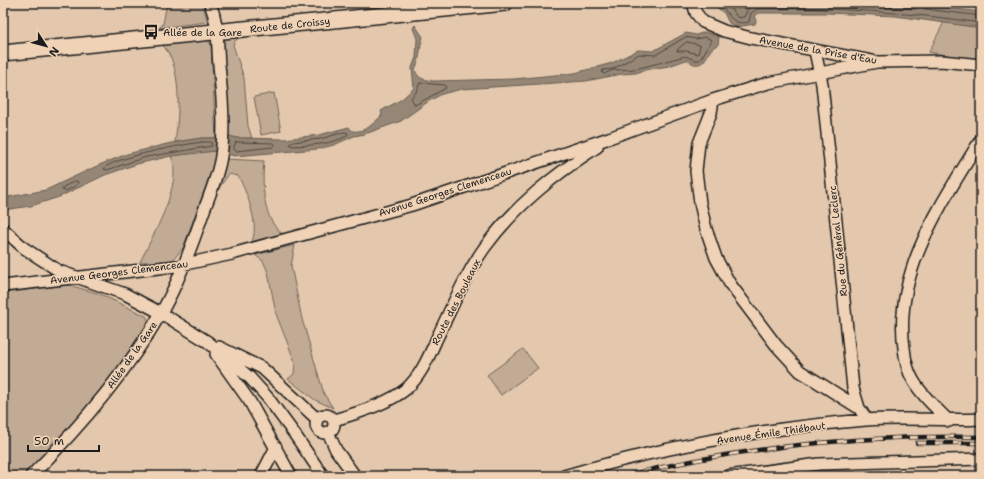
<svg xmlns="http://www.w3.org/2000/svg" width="984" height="479" viewBox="0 0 984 479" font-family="'Shantell Sans',sans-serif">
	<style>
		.green { fill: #c2ab95; stroke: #6f6458 }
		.water { fill: #968675; stroke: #655c51 }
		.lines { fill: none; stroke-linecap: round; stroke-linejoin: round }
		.shore { stroke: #4d4640; stroke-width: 1 }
		.minor-casing { stroke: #1c1c1c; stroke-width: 14 }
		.secondary-casing { stroke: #1c1c1c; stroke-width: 18 }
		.minor { stroke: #f0d3b6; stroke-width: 11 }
		.secondary { stroke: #f0d3b6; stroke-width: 15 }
		.rail-casing { stroke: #1c1c1c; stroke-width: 4.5 }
		.rail { stroke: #f0d3b6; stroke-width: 3; stroke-dasharray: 9; stroke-linecap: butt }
		.labels { text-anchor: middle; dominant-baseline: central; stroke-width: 3; stroke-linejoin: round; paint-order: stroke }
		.street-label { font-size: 10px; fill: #1c1c1c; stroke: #f0d3b6 }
		.poi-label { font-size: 10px; fill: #1c1c1c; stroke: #f0d3b6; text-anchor: start }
	</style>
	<rect width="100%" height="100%" fill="#e3c8ad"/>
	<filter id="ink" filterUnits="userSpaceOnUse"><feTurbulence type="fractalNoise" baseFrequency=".025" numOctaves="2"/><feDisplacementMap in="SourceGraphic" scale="8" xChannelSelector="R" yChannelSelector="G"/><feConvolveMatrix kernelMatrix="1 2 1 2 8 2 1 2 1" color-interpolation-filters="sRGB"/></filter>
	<g filter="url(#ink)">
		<path class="green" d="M 167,3 L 202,3 L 207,19 L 206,22 L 159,28 L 163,24 Z
			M 944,22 L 981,28 L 981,61 L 929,52 Z
			M 240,37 L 235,41 L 233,45 L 244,78 L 248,126 L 252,138 L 237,138 L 225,135 L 223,42 L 226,38 Z
			M 205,40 L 209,41 L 211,46 L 216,138 L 201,138 L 175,142 C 179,117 183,62 161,44 Z
			M 274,93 L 281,131 L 261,135 L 254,97 Z
			M 207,151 L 216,151 L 214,164 L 183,248 L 172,261 L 140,262 C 152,237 184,183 171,156 Z
			M 226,159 L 264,161 C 262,183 262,220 283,234 L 251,242 C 261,229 246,189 238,176 L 229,174 L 219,188 Z
			M 295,245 L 291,266 L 302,319 L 324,394 L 333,408 L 315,400 L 288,379 L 294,374 L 295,362 L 276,314 L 268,272 L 263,261 L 255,255 Z
			M 69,285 L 100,294 L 146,316 L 150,323 L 119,369 L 83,414 L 30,471 L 25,476 L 3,476 L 3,293 Z
			M 523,349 L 538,368 L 501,395 L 487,375 Z"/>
		<path class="water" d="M 711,3 L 906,3 L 981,12 L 981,28 L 895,16 L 827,13 L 758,13 L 754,16 L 756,21 L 755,24 L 736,27 L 729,23 L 724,13 Z
			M 415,25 L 423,37 C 419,48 421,59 415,69 C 417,79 425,80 434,81 L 514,79 L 575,73 L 612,63 L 638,50 L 653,51 L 686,33 L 696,35 L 705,32 L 719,37 L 718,45 C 706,48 708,67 694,64 C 691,63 690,61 686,60 L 669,66 L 645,70 L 636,73 L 622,74 L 586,81 L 462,89 L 442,94 L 429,101 L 401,121 L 365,134 L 354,136 L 334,145 L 318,149 L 235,156 L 225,154 L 231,145 L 225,140 L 225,135 L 237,138 L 284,139 L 319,135 L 349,127 L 352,131 C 365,133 373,124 382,115 L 381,111 L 402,99 L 414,88 L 412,68 L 416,57 L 417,39 L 413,28 Z
			M 202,138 L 216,138 L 216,151 L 171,156 L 137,164 L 105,175 L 59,197 L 31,206 L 3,210 L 3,198 L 46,190 L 99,165 L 127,154 L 171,143 Z"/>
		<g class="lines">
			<path class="shore" d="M 718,3 C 731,14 730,26 749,22 L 751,13 L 757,9 C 833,7 907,12 981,23
				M 726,3 L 738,18 L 744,17 L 749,7 L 757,4 L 838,4 L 915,9 L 917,8 L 917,3
				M 922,3 L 925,9 L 981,16
				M 686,37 L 696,39 L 705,37 L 712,40 L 700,60 L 695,60 L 685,56 L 636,69 L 613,70 L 604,74 L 602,73 L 603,70 L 613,69 L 639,54 L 655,55 Z
				M 687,42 L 700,45 L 698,54 L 687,51 L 677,51 L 678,49 Z
				M 420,83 L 445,85 L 446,88 L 415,105 L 411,98 L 417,91 Z
				M 345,132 L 348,133 L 347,136 C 330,145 311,145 292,146 L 290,144 L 292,142 L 320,139 Z
				M 202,142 L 211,142 L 212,146 L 146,157 L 107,170 L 104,169 C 110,158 186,144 202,142 Z
				M 236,142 L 274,143 L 275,145 L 273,147 L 236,151 L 234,149 Z
				M 76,181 L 78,182 L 77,185 L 66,191 L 62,190 L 62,188 Z"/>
			<g class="minor-casing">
				<path id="minor" d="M 693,3 L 696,13 L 703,22 L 724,31 L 751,38 L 877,62 L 941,61 L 981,65
					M 815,51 L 822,84 L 853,388 L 859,408
					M 713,100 L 711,113 L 699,143 L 696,171 L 700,203 L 706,229 L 716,258 L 730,284 L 776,345 L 800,371 L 859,408 L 867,420
					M 3,229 L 24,248 L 59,271 L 125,294 L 161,313 L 208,342 L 250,378 L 268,398 L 293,432 L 323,476
					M 3,286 L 176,266 L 232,254 L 412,205 L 609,138 L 713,100 L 768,83 L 877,62
					M 219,347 L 262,368 L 317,419
					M 216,354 L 250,402 L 291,476
					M316 424a9 9 0 1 1 18 0a9 9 0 1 1-18 0Z
					M 334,420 C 355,414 389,403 406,389 C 421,376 429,356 437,338 C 452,307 465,275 485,247 C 517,204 553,176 597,147
					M 949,421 C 936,408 922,396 913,380 C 907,370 905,359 904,348 C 893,271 943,202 981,139
					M 328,432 L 336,450 L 355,476
					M 31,476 C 80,427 126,373 161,313 C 178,284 190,251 201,219 C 208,198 218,177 221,156 C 225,127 222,94 219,65 C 217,42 219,26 210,3
					M 261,476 L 276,447
					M 564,476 C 662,447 764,428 866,420 C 903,417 943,421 981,419
					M 728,476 L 819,464 L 981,459"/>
			</g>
			<g class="secondary-casing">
				<path id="secondary" d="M 3,53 L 505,3"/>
			</g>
			<use href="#minor" class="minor"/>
			<use href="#secondary" class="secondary"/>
			<g class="rail-casing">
				<path id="rail" d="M 917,443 L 981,443
					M 624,476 C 740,447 861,435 981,437"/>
			</g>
			<use href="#rail" class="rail"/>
		</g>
	</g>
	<defs>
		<g id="bus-bare" transform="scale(1.2)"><path d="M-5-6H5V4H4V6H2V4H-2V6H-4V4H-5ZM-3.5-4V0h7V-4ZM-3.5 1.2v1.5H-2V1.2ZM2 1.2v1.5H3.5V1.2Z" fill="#1c1c1c" stroke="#f0d3b6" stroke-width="2.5" paint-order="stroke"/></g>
	</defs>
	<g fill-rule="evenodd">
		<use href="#bus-bare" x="151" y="32"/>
	</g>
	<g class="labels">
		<g class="street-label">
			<text transform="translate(290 25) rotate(-6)">Route de Croissy</text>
			<text transform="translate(818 50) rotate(10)">Avenue de la Prise d'Eau</text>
			<text transform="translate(445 192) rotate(-18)">Avenue Georges Clemenceau</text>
			<text transform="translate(838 241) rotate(-96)">Rue du Général Leclerc</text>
			<text transform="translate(119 272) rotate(-7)">Avenue Georges Clemenceau</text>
			<text transform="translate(456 302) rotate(-63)">Route des Bouleaux</text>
			<text transform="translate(132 355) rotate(-55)">Allée de la Gare</text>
			<text transform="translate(771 433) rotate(-8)">Avenue Émile Thiébaut</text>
		</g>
		<g class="poi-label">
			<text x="163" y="32">Allée de la Gare</text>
		</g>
	</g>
	<rect width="984" height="479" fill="none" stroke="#f0d3b6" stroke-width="16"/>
	<rect x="8" y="8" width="968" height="463" fill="none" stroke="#1c1c1c" stroke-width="1.5" filter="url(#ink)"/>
	<g transform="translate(46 46) rotate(126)" stroke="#f0d3b6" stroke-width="3" paint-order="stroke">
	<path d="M0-3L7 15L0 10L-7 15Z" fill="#1c1c1c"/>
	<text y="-6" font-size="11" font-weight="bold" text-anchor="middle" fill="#1c1c1c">N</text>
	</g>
	<path d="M28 445v6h71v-6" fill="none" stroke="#1c1c1c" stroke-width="2"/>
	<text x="34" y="445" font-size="12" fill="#1c1c1c" stroke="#f0d3b6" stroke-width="3" paint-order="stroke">50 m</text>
</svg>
